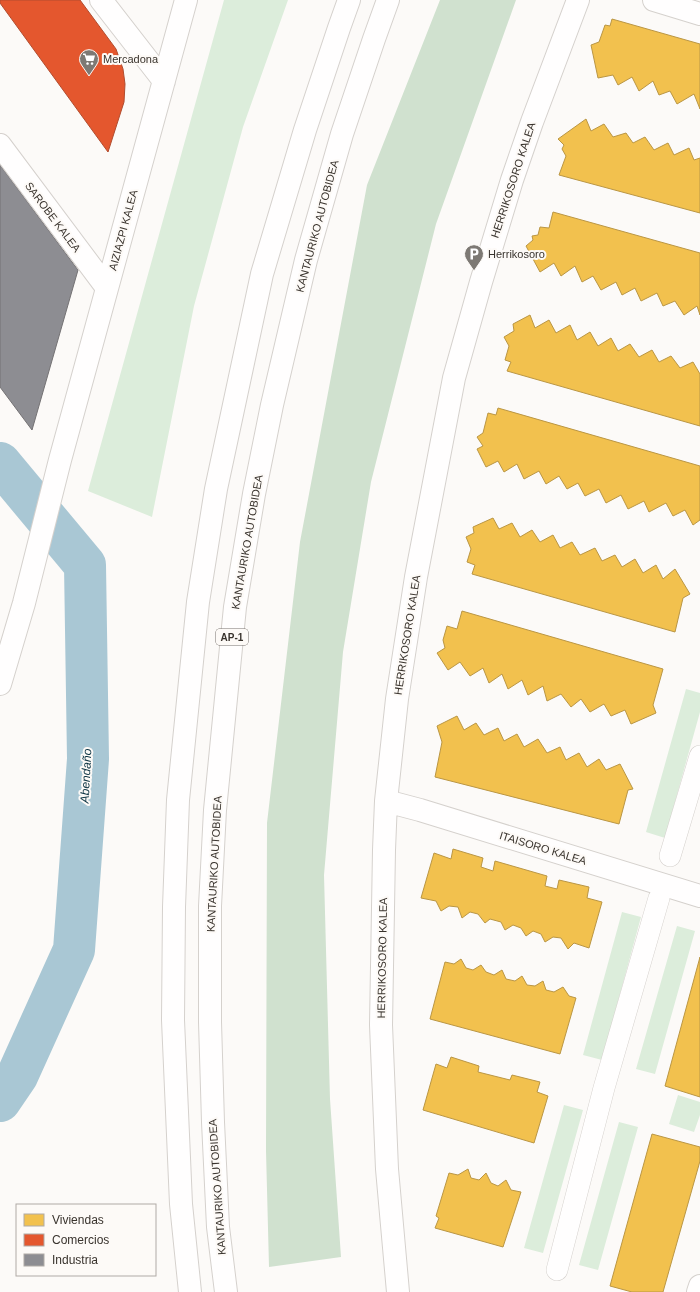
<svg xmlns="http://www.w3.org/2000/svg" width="700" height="1292" viewBox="0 0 700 1292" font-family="Helvetica,sans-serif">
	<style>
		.green { fill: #dceddb }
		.forest { fill: #d0e1cf }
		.homes { fill: #f2c14e; stroke: #ba9644 }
		.shops { fill: #e4572e; stroke: #b14c2e }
		.industry { fill: #8d8d92; stroke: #747274 }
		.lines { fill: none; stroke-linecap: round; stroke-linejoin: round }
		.river { stroke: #a9c7d4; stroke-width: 42 }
		.pedestrian-casing { stroke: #d5d1cd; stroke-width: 22 }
		.minor-casing { stroke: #d5d1cd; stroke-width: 24 }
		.motorway-casing { stroke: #d5d1cd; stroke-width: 24 }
		.pedestrian { stroke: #fffefe; stroke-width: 21 }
		.minor { stroke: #fffefe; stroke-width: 22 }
		.motorway { stroke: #fffefe; stroke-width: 22 }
		.labels { text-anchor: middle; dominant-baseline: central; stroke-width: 4; stroke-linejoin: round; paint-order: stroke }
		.shield { fill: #fdfaf7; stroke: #746f6a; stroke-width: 1 }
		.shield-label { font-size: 10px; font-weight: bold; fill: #39332d }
		.poi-label { font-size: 11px; fill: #39332d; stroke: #fdfaf7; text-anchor: start }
		.street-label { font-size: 11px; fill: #39332d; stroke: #fdfaf7 }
		.water-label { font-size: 12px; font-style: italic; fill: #093140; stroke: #fdfaf7 }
	</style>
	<rect width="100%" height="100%" fill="#fcfaf8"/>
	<path class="green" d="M 224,0 L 288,0 L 243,127 L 194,306 L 152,517 L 88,491 Z
		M 686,689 L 700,693 L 700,712 L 665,838 L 646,832 Z
		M 622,912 L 641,917 L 602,1060 L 583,1055 Z
		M 677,926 L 695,931 L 655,1074 L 636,1069 Z
		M 678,1095 L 700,1102 L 700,1115 L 694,1132 L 669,1124 Z
		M 564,1105 L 583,1110 L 543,1253 L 524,1248 Z
		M 619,1122 L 638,1127 L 598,1270 L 579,1265 Z"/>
	<path class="forest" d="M 440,0 L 516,0 L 436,224 L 371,482 L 343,652 L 324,875 L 330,1099 L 341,1257 L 269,1267 L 266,1151 L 267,823 L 300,542 L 367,185 Z"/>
	<path class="homes" d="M 612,19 L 700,44 L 700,109 L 694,94 L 677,104 L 670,91 L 659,95 L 653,81 L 639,91 L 632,77 L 618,85 L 613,75 L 598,78 L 591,45 L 599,42 L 605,25 L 610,26 Z
		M 586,119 L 591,131 L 604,124 L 613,137 L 626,133 L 633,143 L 645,137 L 654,150 L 668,143 L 674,155 L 689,148 L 694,160 L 700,158 L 700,213 L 559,175 L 566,156 L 562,149 L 564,145 L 558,139 Z
		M 553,212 L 700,253 L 700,315 L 697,306 L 684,315 L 675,301 L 663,306 L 657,293 L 641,301 L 635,288 L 622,295 L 616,282 L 601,290 L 593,276 L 582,282 L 575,266 L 561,276 L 554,263 L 540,272 L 526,246 L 533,240 L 532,236 L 538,235 L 540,227 L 549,228 Z
		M 530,315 L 535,328 L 549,320 L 556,333 L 570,325 L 577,340 L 590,332 L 598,346 L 611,338 L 618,351 L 630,344 L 639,357 L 652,350 L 659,362 L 671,356 L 680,368 L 693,362 L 700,374 L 700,426 L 507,371 L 511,362 L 505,360 L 509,346 L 504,337 L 514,331 L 513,324 Z
		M 498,408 L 700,466 L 700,520 L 693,525 L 685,510 L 673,516 L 666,503 L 649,512 L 644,501 L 628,509 L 621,495 L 606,503 L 599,489 L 585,496 L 578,483 L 567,489 L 559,476 L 546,484 L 539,471 L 524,479 L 517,464 L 504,472 L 498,461 L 486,467 L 477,449 L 483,446 L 477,437 L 483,433 L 488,413 L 496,415 Z
		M 493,518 L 499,529 L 512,523 L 520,537 L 532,530 L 540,542 L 553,535 L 560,548 L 572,542 L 580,555 L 595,548 L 602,561 L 615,555 L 622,567 L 635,559 L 643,573 L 656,565 L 663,579 L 675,569 L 690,594 L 683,598 L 675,632 L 472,574 L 475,565 L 467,562 L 471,549 L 466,537 L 474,533 L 473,527 Z
		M 462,611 L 663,669 L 653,705 L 656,713 L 631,724 L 625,710 L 611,716 L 604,704 L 590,712 L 581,699 L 571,707 L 561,694 L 547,701 L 543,686 L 528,695 L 522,680 L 508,689 L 502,674 L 489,683 L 483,668 L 470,676 L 460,662 L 448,670 L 437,653 L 445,648 L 443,640 L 447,626 L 457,629 Z
		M 457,716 L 464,730 L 476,723 L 484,735 L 498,728 L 504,741 L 517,734 L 524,747 L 538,739 L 547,753 L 560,747 L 566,760 L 579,753 L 587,767 L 599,759 L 606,770 L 620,764 L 633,789 L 628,790 L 619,824 L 435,777 L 442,742 L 437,726 Z
		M 453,849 L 483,858 L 481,867 L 493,871 L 495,861 L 547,876 L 545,886 L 557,889 L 559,880 L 589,887 L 587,898 L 602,902 L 589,948 L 574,943 L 568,949 L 561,938 L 553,937 L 545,942 L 541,934 L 533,931 L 526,936 L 521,928 L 513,925 L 505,930 L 501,922 L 490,919 L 485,923 L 478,914 L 470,912 L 462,918 L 458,907 L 449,906 L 441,911 L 436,901 L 421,898 L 434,853 L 451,859 Z
		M 700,957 L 700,1097 L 665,1086 Z
		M 461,959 L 466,968 L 473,970 L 481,965 L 486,972 L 494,975 L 502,970 L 506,979 L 515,981 L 522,976 L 527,985 L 535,986 L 543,981 L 546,990 L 554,992 L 563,987 L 569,996 L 576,998 L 560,1054 L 430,1019 L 445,962 L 454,964 Z
		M 451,1057 L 479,1066 L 478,1072 L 510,1080 L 512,1075 L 540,1082 L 537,1092 L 548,1096 L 534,1143 L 423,1110 L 436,1064 L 447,1068 Z
		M 652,1134 L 700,1147 L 700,1161 L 663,1292 L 632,1292 L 610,1286 Z
		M 468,1169 L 471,1178 L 479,1180 L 486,1173 L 491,1183 L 498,1186 L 506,1180 L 511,1190 L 521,1192 L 503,1247 L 435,1228 L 439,1218 L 436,1216 L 449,1173 L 458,1175 Z"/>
	<path class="shops" d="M 0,0 L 80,0 L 116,49 L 123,69 L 125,84 L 124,102 L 108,152 L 0,3 Z"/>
	<path class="industry" d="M 0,165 L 78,270 L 32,430 L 0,387 Z"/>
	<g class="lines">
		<path class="river" d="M 0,463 L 85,565 L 88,759 L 74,950 L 17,1076 L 0,1101"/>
		<g class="pedestrian-casing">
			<path id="pedestrian" d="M 670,856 L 700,756
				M 557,1270 L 604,1088 L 659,898"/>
		</g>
		<g class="minor-casing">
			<path id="minor" d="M 101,0 L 164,81
				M 654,0 L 700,14
				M 0,145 L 107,288
				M 0,684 L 24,603 L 60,460 L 186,0
				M 386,801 L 420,810 L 700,896
				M 398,1292 L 387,1169 L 381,1025 L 384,850 L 386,801 L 397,699 L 416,577 L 454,378 L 481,282 L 512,180 L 532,122 L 578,0
				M 698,1292 L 700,1286"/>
		</g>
		<g class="motorway-casing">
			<path id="motorway" d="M 190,1292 L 181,1204 L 173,1020 L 174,907 L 178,800 L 198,602 L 216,489 L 262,274 L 305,130 L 339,28 L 349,0
				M 226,1292 L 218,1227 L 213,1122 L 210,1022 L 210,906 L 215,810 L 235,607 L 254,494 L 272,405 L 306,260 L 342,134 L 374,39 L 388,0"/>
		</g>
		<use href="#pedestrian" class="pedestrian"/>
		<use href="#minor" class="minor"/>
		<use href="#motorway" class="motorway"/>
	</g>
	<defs>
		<g id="supermarket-pin" transform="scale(1)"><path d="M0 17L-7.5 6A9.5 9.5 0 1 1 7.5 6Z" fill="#7d7974" stroke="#fdfaf7"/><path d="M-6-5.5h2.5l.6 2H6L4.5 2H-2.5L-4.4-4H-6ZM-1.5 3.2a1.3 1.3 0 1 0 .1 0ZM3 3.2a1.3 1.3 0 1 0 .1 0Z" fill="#fff"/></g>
		<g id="parking-pin" transform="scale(1)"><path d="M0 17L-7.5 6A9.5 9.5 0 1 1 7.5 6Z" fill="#7d7974" stroke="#fdfaf7"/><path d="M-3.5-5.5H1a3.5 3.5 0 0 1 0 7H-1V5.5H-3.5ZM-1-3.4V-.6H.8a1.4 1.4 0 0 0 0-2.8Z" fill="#fff"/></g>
	</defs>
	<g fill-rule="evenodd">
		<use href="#supermarket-pin" x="89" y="59"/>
		<use href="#parking-pin" x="474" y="254"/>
	</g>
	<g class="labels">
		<rect class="shield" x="216" y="629" width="32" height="16" rx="3"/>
		<g class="shield-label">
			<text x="232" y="637">AP-1</text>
		</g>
		<g class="poi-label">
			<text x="103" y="59">Mercadona</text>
			<text x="488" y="254">Herrikosoro</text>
		</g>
		<g class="street-label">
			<text transform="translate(513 180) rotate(-72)">HERRIKOSORO KALEA</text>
			<text transform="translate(53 217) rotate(53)">SAROBE KALEA</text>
			<text transform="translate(317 226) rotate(-75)">KANTAURIKO AUTOBIDEA</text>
			<text transform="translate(123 230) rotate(-75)">AIZIAZPI KALEA</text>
			<text transform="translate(247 542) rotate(-80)">KANTAURIKO AUTOBIDEA</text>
			<text transform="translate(407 635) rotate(-81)">HERRIKOSORO KALEA</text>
			<text transform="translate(543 848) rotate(17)">ITAISORO KALEA</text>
			<text transform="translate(214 864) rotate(-87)">KANTAURIKO AUTOBIDEA</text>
			<text transform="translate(382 958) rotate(-89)">HERRIKOSORO KALEA</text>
			<text transform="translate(217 1187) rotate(-94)">KANTAURIKO AUTOBIDEA</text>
		</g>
		<g class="water-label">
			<text transform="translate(86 776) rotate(-87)">Abendaño</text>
		</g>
	</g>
	<rect x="16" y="1204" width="140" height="72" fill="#fdfaf7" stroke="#afaaa6"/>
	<rect x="24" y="1214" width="20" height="12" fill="#f2c14e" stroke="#afaaa6"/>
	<text x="52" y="1224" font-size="12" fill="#39332d">Viviendas</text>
	<rect x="24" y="1234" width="20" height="12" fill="#e4572e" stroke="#afaaa6"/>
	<text x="52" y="1244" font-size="12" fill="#39332d">Comercios</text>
	<rect x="24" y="1254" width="20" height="12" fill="#8d8d92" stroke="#afaaa6"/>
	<text x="52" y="1264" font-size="12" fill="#39332d">Industria</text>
</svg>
